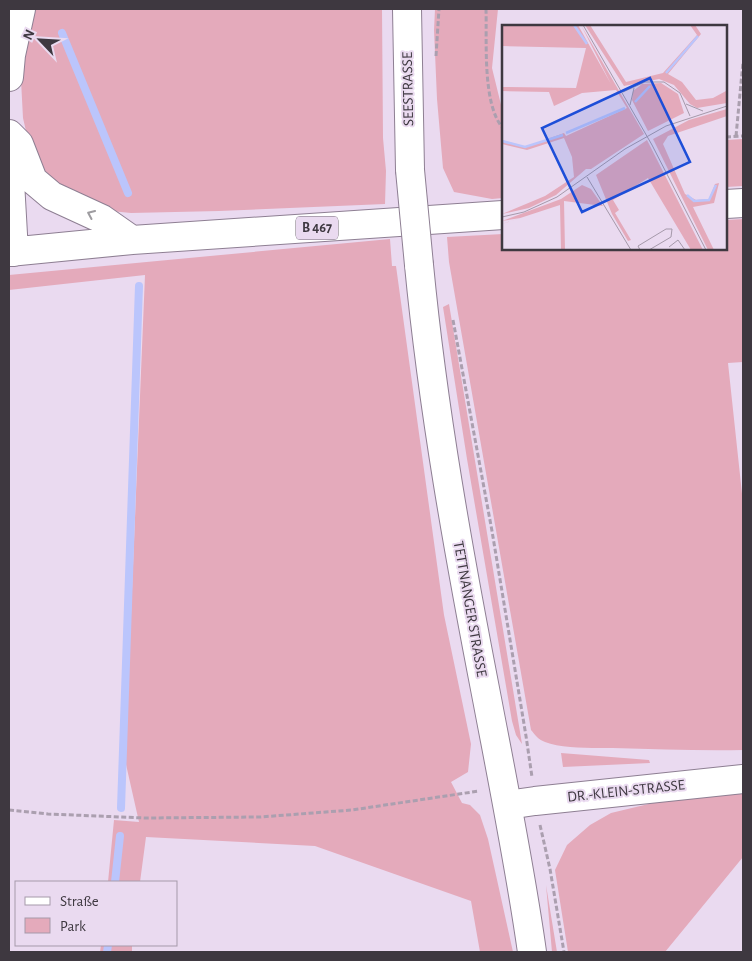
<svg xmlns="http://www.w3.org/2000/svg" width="752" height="961" viewBox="0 0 752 961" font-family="'Alegreya Sans',sans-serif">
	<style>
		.green { fill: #e4aabb }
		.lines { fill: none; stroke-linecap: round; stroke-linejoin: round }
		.stream { stroke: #bbc5fc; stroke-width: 8 }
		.minor-casing { stroke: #8e7f93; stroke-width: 30 }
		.major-casing { stroke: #8e7f93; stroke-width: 30 }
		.path { stroke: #ab9faf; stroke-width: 3; stroke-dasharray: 5 2.5; stroke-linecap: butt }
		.minor { stroke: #fff; stroke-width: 28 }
		.major { stroke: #fff; stroke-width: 28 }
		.major-bridge-casing { stroke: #8e7f93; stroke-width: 30; stroke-linecap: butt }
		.major-bridge { stroke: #fff; stroke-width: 28 }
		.oneway { stroke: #9e9ca0 }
		.labels { text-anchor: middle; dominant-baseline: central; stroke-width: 4; stroke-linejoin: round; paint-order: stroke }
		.shield { fill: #eadaf0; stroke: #726975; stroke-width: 1 }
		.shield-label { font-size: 14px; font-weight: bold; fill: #3e3840 }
		.street-label { font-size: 15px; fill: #3e3840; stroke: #eadaf0 }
		.inset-river { fill: none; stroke: #bbc5fc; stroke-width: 2.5 }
		.inset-road { fill: none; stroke: #a599aa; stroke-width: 1 }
		.view { fill: #1d4ed8; fill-opacity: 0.15; stroke: #1d4ed8; stroke-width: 2.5 }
		.inset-edge { fill: none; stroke: #3e3840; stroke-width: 2.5 }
	</style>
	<rect width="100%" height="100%" fill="#eadaf0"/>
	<path class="green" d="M 36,9 L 382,9 L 383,138 L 386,171 L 385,204 L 219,211 L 131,213 L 101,210 L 78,203 L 40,168 L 29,144 L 23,118 L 21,80 L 26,42 Z
		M 435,9 L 498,9 L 492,68 L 503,113 L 503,198 L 492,199 L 454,192 L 443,168 L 437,99 L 434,30 Z
		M 743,139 L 743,186 L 726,187 L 726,140 Z
		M 743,219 L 743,362 L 728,363 L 743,503 L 743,750 C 700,751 657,749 613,748 C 595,748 562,749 545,742 C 539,740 535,735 531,730 L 449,262 L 447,237 L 503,234 L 503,249 L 726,249 L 726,220 Z
		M 390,239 L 392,266 L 396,266 L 444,615 L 471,744 L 468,772 L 451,782 L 462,803 L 470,805 L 480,815 L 488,839 L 513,952 L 480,952 L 471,901 L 315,846 L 146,837 L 140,882 L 108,882 L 114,820 L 139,822 L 125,760 L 145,275 L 9,290 L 9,275 Z
		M 449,304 L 522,744 L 516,735 L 512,721 L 467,459 L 443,307 Z
		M 561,753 L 649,760 L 650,763 L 563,767 Z
		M 743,793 L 743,857 L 665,952 L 568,952 L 555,870 L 567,845 L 590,825 L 611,813 L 661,801 Z
		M 546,885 L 557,952 L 552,952 Z
		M 101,945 L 132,945 L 132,952 L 100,952 Z"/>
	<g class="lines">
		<path class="stream" d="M 62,33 L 128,193
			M 121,808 L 139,286
			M 115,882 L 120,836
			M 107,952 L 108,945"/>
		<g class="minor-casing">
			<path id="minor" d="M 508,805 L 535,801 L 743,779"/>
		</g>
		<g class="major-casing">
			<path id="major" d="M 407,9 L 410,170
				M 9,77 L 11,55 L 21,9
				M 9,134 L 19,144 L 33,180 L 52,196 L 102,219 L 132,240
				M 9,164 L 14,252
				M 726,204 L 743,203
				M 9,252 L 132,240 L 503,215
				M 419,265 C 433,411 459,555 487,699 C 503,783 520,867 532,952"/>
		</g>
		<path class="path" d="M 486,9 C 487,40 482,105 503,128
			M 436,56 L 439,9
			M 736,136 L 743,62
			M 726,137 L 743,136
			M 453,320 L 492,531 L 526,736 L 532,777
			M 9,810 L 48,814 L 145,818 L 260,817 L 352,810 L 479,791
			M 540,825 L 550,869 L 564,952"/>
		<use href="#minor" class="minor"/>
		<use href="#major" class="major"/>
		<g class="major-bridge-casing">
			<path id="major-bridge" d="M 410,170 L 419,265"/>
		</g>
		<use href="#major-bridge" class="major-bridge"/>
	</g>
	<defs><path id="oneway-chevron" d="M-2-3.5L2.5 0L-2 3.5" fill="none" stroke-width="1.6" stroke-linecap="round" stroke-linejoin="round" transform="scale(1.25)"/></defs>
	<use class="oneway" href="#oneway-chevron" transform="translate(91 214) rotate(-156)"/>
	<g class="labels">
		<rect class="shield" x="296" y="216.5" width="42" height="23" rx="4"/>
		<g class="shield-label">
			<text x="317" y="228">B 467</text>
		</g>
		<g class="street-label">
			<text transform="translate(408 89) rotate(-91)">SEESTRASSE</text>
			<text transform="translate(470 609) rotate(80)">TETTNANGER STRASSE</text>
			<text transform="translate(626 791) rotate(-6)">DR.-KLEIN-STRASSE</text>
		</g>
	</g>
	<g transform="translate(502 25)">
		<rect width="225" height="225" fill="#eadaf0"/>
		<path d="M 0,0 L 76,0 L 109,59 L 79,0 L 142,109 L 89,144 L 84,144 L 54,170 L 27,183 L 0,189 L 43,171 L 72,152 L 70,132 L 62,113 L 25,125 L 0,119 L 0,115 L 23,122 L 62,108 L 64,111 L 125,83 L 114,65 L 80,68 L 52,81 L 47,67 L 0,66 L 0,62 L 74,63 L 84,23 L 0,21 ZM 83,0 L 88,0 L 124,57 L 161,48 L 195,10 L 188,0 L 193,0 L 199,9 L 166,49 L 180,57 L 194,75 L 211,73 L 224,66 L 225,78 L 195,83 L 188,79 L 172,60 L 157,54 L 122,61 ZM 159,58 L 176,69 L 182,88 L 146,106 L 130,75 L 131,66 L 140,59 ZM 225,84 L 225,91 L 166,111 L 161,119 L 183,169 L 194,175 L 207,174 L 213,159 L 217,158 L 212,178 L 191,182 L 212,225 L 206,225 L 151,114 L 187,95 ZM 145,115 L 201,225 L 189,225 L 146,153 L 111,175 L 117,185 L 113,188 L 129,215 L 126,216 L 110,189 L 94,150 ZM 80,160 L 89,164 L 101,181 L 62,176 L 63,225 L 59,225 L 58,180 L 0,199 L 18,193 L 0,196 L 59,174 Z" fill="#e4aabb"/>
		<path class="inset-river" d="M 72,0 L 85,19M 164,48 L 196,11M 133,77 L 148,61M 64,108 L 123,83M 0,116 L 23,122 L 61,110M 185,170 L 192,176 L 207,175 L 214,160"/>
		<path class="inset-road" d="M 81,0 L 150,120 L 204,225M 121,67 L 143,57 L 162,57 L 178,68 L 188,91M 184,79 L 201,86M 128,80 L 132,63M 85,152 L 129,225M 0,192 L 22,187 L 55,172 L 123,124 L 164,101 L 225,81M 167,222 L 176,215 L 183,225M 138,225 L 136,221 L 164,204 L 170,204 L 169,212 L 147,225"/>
		<path class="view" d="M 148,53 L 188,137 L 80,187 L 40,103 Z"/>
		<rect width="225" height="225" class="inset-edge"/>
	</g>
	<rect width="752" height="961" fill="none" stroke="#3e3840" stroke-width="20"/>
	<rect x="15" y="881" width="162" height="65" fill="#eadaf0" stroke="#a599aa"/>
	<rect x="25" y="897" width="25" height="8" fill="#ffffff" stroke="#a599aa"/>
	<text x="60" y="906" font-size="15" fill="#3e3840">Straße</text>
	<rect x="25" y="918" width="25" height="15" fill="#e4aabb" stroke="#a599aa"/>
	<text x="60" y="931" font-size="15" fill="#3e3840">Park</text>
	<g transform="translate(40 40) rotate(295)" stroke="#eadaf0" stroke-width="4" paint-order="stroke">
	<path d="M0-4L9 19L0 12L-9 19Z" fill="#3e3840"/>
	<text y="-8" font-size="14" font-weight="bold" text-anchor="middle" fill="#3e3840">N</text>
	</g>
</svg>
